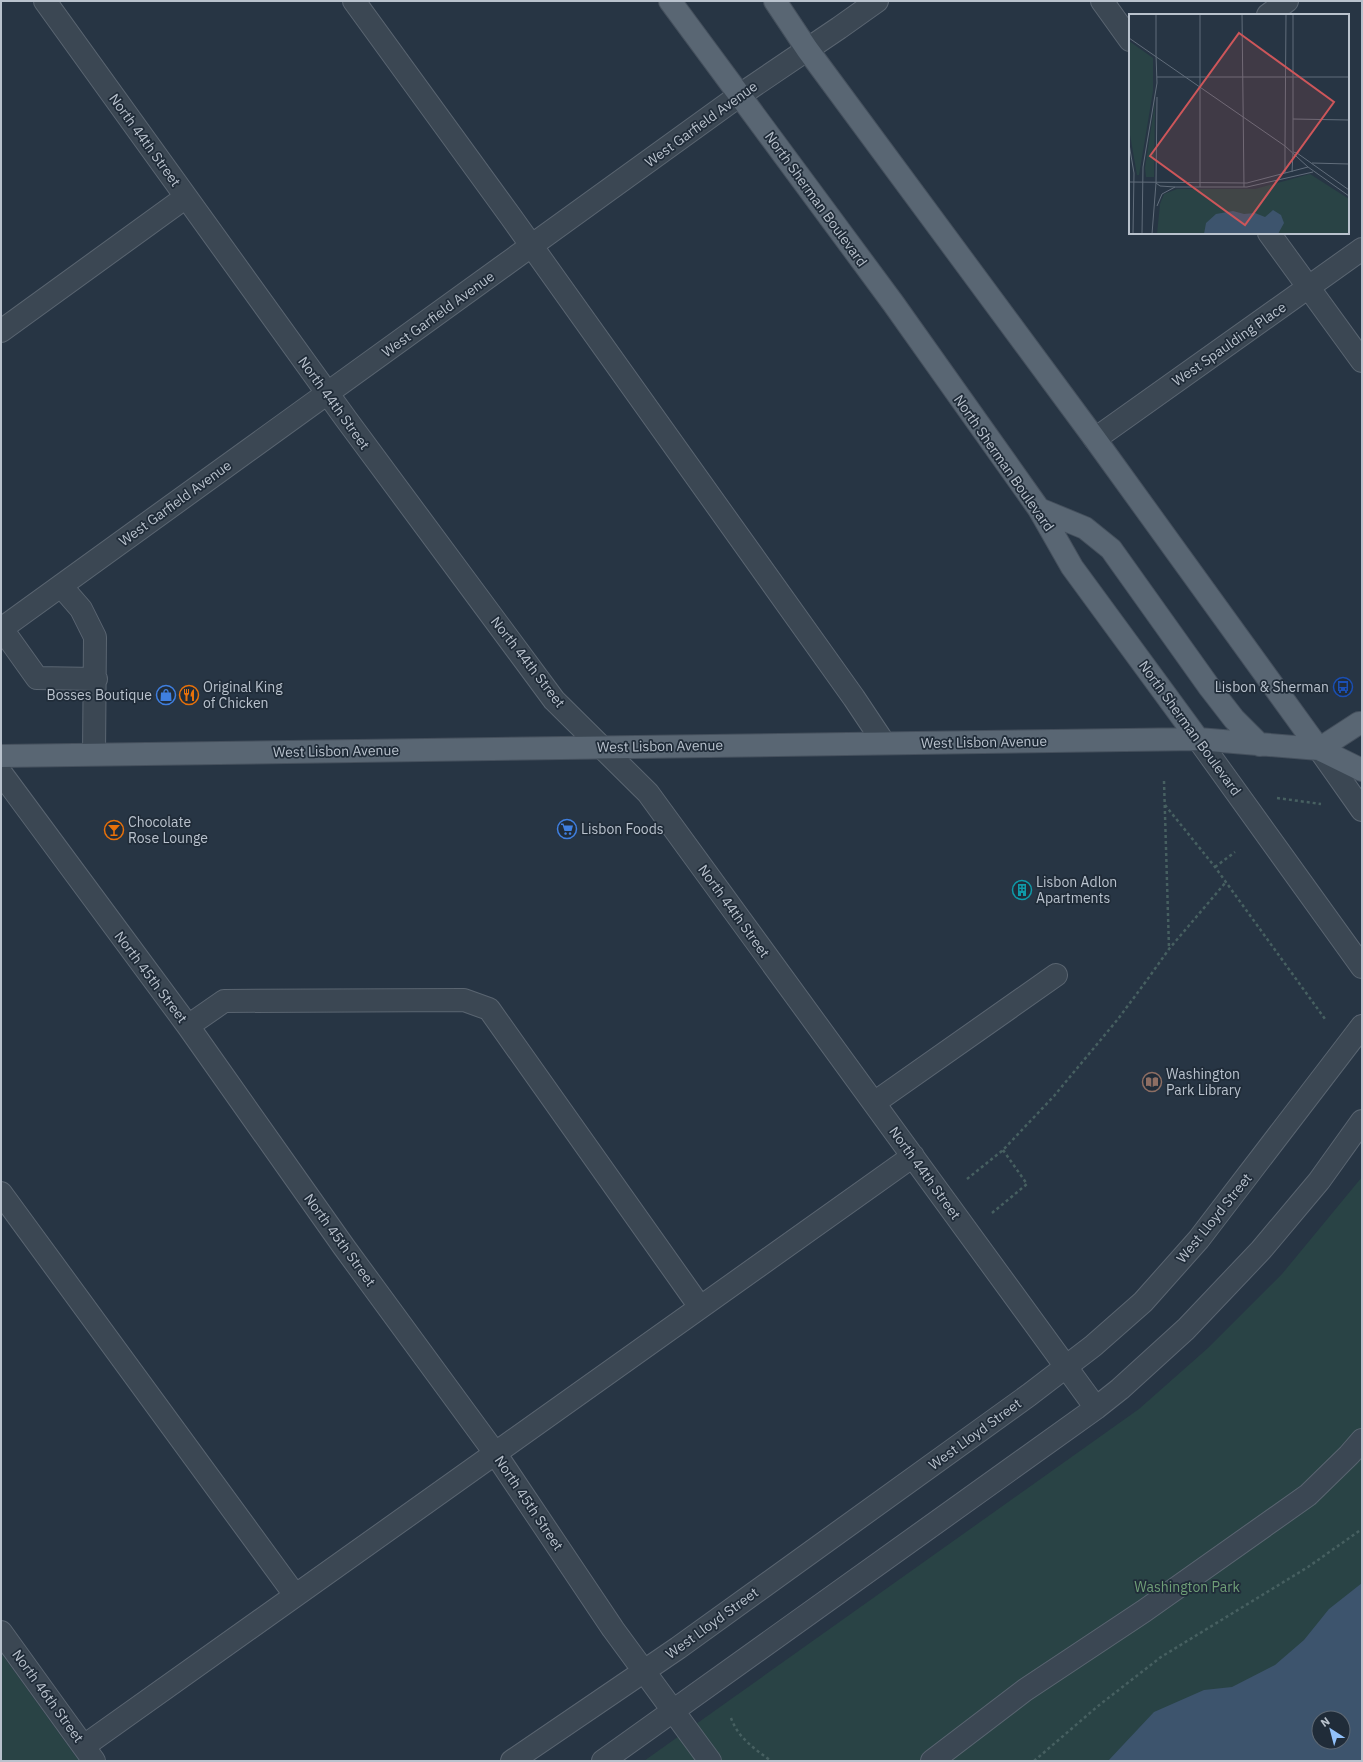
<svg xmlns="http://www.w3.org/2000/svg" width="1363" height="1762" viewBox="0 0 1363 1762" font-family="'IBM Plex Sans',sans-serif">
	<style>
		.green { fill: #294345; fill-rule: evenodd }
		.water { fill: #3d546d; fill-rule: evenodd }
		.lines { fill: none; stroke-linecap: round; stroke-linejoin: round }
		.minor-casing { stroke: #5a6571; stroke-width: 24 }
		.major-casing { stroke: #45505d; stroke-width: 24 }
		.path { stroke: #476061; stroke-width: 2.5; stroke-dasharray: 3 3; stroke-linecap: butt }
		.minor { stroke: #3b4753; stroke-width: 22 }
		.major { stroke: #596673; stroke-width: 22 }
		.labels { text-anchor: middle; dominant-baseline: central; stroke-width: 3.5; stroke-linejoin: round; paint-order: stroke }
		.street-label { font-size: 14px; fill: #b9c2cd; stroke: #202c39 }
		.poi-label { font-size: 14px; fill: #b9c2cd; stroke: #202c39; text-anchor: start }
		.park-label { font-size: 14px; fill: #6f9e77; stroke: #202c39 }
		.inset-road { fill: none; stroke: #616d7b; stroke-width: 1 }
		.view { fill: #cd565a; fill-opacity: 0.15; stroke: #cd565a; stroke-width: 2 }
		.inset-edge { fill: none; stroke: #b9c2cd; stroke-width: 2 }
	</style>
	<rect width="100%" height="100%" fill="#273544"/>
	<path class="green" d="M 1362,1177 L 1362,1761 L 644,1761 L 1139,1409 L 1208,1348 L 1282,1274 ZM 1319,1718 L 1343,1718 L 1343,1742 L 1319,1742 Z
		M 1,1653 L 79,1761 L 1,1761 Z"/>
	<path class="water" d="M 1362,1583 L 1362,1761 L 1108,1761 L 1154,1712 L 1204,1690 L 1232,1687 L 1275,1665 L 1304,1640 L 1329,1609 ZM 1319,1718 L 1343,1718 L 1343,1742 L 1319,1742 Z"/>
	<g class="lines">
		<g class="minor-casing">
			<path id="minor" d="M 45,1 L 346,419 L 554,700 L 648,793 L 1096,1408
				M 354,1 L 511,217 L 854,698 L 884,743
				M 1102,1 L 1130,40
				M 1268,15 L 1287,1
				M 1269,233 L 1362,361
				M 1,331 L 186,197
				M 1095,439 L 1362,249
				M 61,586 L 81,609 L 95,637 L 94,754
				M 1,629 L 740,95 L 839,28 L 877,1
				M 2,629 L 37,678 L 96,679
				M 1198,739 L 1362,967
				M 1319,749 L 1362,810
				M 1,773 L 188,1026 L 344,1247 L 495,1453 L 613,1629 L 710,1761
				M 188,1026 L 224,1001 L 464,1000 L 489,1009 L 700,1307
				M 874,1103 L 1056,975
				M 1,1193 L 295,1595
				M 1,1632 L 94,1761
				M 84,1746 L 913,1156
				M 512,1761 L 678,1648 L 1029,1395 L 1093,1346 L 1143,1302 L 1199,1239 L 1362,1026
				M 603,1761 L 1096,1408 L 1120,1389 L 1186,1329 L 1261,1250 L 1319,1181 L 1362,1121
				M 932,1761 L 1025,1690 L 1144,1611 L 1308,1495 L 1349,1455 L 1362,1440"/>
		</g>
		<g class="major-casing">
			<path id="major" d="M 670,1 L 893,303 L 1039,509 L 1072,567 L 1198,739
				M 775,1 L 807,49 L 1095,439 L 1319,749
				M 1039,509 L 1085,528 L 1111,549 L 1210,688 L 1234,719 L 1260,745
				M 1319,749 L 1359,723 L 1362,723
				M 1,756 L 1198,739 L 1319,749 L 1362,770"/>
		</g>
		<path class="path" d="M 1164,781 L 1169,948
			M 1277,798 L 1321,804
			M 1165,805 L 1215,867 L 1325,1019
			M 1215,867 L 1235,852
			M 967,1179 L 1003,1150 L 1054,1096 L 1118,1019 L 1147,980 L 1169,949 L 1226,882
			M 992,1213 L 1027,1184 L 1003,1150
			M 731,1718 C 738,1738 755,1749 771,1761
			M 1034,1761 L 1098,1706 L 1161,1657 L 1308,1567 L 1362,1529"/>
		<use href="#minor" class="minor"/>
		<use href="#major" class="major"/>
	</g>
	<defs>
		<g id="bus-ring" transform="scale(1)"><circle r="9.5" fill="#202c39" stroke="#1a4fb4" stroke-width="1.5"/><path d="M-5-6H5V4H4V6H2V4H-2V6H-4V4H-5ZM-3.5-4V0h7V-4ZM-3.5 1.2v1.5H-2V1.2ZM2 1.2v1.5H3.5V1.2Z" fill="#1a4fb4"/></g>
		<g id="shop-ring" transform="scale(1)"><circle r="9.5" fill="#202c39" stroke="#3f7fe0" stroke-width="1.5"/><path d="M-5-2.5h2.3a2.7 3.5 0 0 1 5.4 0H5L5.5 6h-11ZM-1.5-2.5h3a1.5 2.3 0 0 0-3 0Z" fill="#3f7fe0"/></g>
		<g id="restaurant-ring" transform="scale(1)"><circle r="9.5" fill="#202c39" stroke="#e8710a" stroke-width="1.5"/><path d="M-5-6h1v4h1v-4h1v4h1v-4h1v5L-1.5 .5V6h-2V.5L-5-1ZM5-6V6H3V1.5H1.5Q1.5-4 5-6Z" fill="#e8710a"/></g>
		<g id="supermarket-ring" transform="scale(1)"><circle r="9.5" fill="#202c39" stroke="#3f7fe0" stroke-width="1.5"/><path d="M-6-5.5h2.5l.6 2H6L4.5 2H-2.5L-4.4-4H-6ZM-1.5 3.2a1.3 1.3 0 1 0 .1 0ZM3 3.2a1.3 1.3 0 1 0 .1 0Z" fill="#3f7fe0"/></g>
		<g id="bar-ring" transform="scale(1)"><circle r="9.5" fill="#202c39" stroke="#e8710a" stroke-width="1.5"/><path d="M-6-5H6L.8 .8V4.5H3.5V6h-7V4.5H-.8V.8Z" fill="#e8710a"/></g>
		<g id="building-ring" transform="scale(1)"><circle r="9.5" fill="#202c39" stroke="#0f9aa8" stroke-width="1.5"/><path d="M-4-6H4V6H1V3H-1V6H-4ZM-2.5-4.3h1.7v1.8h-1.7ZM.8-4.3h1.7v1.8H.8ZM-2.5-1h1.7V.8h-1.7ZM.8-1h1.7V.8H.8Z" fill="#0f9aa8"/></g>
		<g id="library-ring" transform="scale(1)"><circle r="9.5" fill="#202c39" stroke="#8d6e63" stroke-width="1.5"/><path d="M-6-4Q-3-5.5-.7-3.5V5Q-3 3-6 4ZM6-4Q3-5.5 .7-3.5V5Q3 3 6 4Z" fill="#8d6e63"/></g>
	</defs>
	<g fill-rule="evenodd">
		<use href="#bus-ring" x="1343" y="687"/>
		<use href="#shop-ring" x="166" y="695"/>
		<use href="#restaurant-ring" x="189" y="695"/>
		<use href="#supermarket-ring" x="567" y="829"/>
		<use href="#bar-ring" x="114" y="830"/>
		<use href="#building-ring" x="1022" y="890"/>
		<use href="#library-ring" x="1152" y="1082"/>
	</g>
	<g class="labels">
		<g class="street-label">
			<text transform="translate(701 124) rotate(-36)">West Garfield Avenue</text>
			<text transform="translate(145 140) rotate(54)">North 44th Street</text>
			<text transform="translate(816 199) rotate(54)">North Sherman Boulevard</text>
			<text transform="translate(438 314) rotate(-36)">West Garfield Avenue</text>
			<text transform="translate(1229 344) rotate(-35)">West Spaulding Place</text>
			<text transform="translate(334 403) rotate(54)">North 44th Street</text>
			<text transform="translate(1004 463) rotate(55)">North Sherman Boulevard</text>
			<text transform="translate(175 503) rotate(-36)">West Garfield Avenue</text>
			<text transform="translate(528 662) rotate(52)">North 44th Street</text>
			<text transform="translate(1190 728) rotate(54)">North Sherman Boulevard</text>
			<text transform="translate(984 742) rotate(-1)">West Lisbon Avenue</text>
			<text transform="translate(660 746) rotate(-1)">West Lisbon Avenue</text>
			<text transform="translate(336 751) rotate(-1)">West Lisbon Avenue</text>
			<text transform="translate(734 911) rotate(54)">North 44th Street</text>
			<text transform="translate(151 977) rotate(53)">North 45th Street</text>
			<text transform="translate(925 1173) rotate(54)">North 44th Street</text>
			<text transform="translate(1214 1218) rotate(-51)">West Lloyd Street</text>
			<text transform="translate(340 1240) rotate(54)">North 45th Street</text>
			<text transform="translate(975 1434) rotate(-36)">West Lloyd Street</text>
			<text transform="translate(529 1503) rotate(56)">North 45th Street</text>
			<text transform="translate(712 1623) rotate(-36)">West Lloyd Street</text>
			<text transform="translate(48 1696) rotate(54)">North 46th Street</text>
		</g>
		<g class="poi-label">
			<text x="203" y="687">Original King<tspan x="203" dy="16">of Chicken</tspan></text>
			<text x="1329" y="687" text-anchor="end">Lisbon &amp; Sherman</text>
			<text x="152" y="695" text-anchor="end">Bosses Boutique</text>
			<text x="128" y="822">Chocolate<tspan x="128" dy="16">Rose Lounge</tspan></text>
			<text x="581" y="829">Lisbon Foods</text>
			<text x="1036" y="882">Lisbon Adlon<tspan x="1036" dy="16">Apartments</tspan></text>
			<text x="1166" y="1074">Washington<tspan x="1166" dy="16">Park Library</tspan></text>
		</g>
		<g class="park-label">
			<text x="1187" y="1587">Washington Park</text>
		</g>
	</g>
	<g transform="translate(1129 14)">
		<rect width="220" height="220" fill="#273544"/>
		<path d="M 0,27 L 24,44 L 24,77 L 10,161 L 8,161 L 0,115 ZM 26,88 L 25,163 L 17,163 L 16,154 ZM 181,160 L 220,185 L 220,220 L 28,220 L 31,190 L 35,180 L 48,175 L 126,175 Z" fill="#294345"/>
		<path d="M 144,196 L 152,201 L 155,209 L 149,220 L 75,220 L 77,209 L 87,200 L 104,197 L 115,200 L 126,199 L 136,203 Z" fill="#3d546d"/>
		<path class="inset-road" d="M 27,0 L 27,41M 113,0 L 115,173M 0,24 L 156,132 L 179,153 L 220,182M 27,41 L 28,69M 28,63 L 220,63M 164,105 L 220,106M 0,130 L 5,159 L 4,220M 156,132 L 157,0M 164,138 L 164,0M 164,138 L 168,139 L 220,176M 183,149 L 220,150M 163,158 L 164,139M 156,159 L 156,132M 0,168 L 118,169 L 179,153M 27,169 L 31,172 L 46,173 L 118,173 L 184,158M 27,169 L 28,83M 71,173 L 71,0M 28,192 L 33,180 L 46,173M 13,220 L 14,153 L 28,69M 23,220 L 27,169"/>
		<path class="view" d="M 110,19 L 205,88 L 116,211 L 21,142 Z"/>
		<rect width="220" height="220" class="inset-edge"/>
	</g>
	<rect width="1363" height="1762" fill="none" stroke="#b9c2cd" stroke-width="4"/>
	<g transform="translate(1331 1730) rotate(324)"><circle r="19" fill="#202c39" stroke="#5d6874"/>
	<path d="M0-3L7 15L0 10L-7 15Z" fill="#91c1fa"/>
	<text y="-6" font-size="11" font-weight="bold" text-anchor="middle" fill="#b9c2cd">N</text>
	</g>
</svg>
